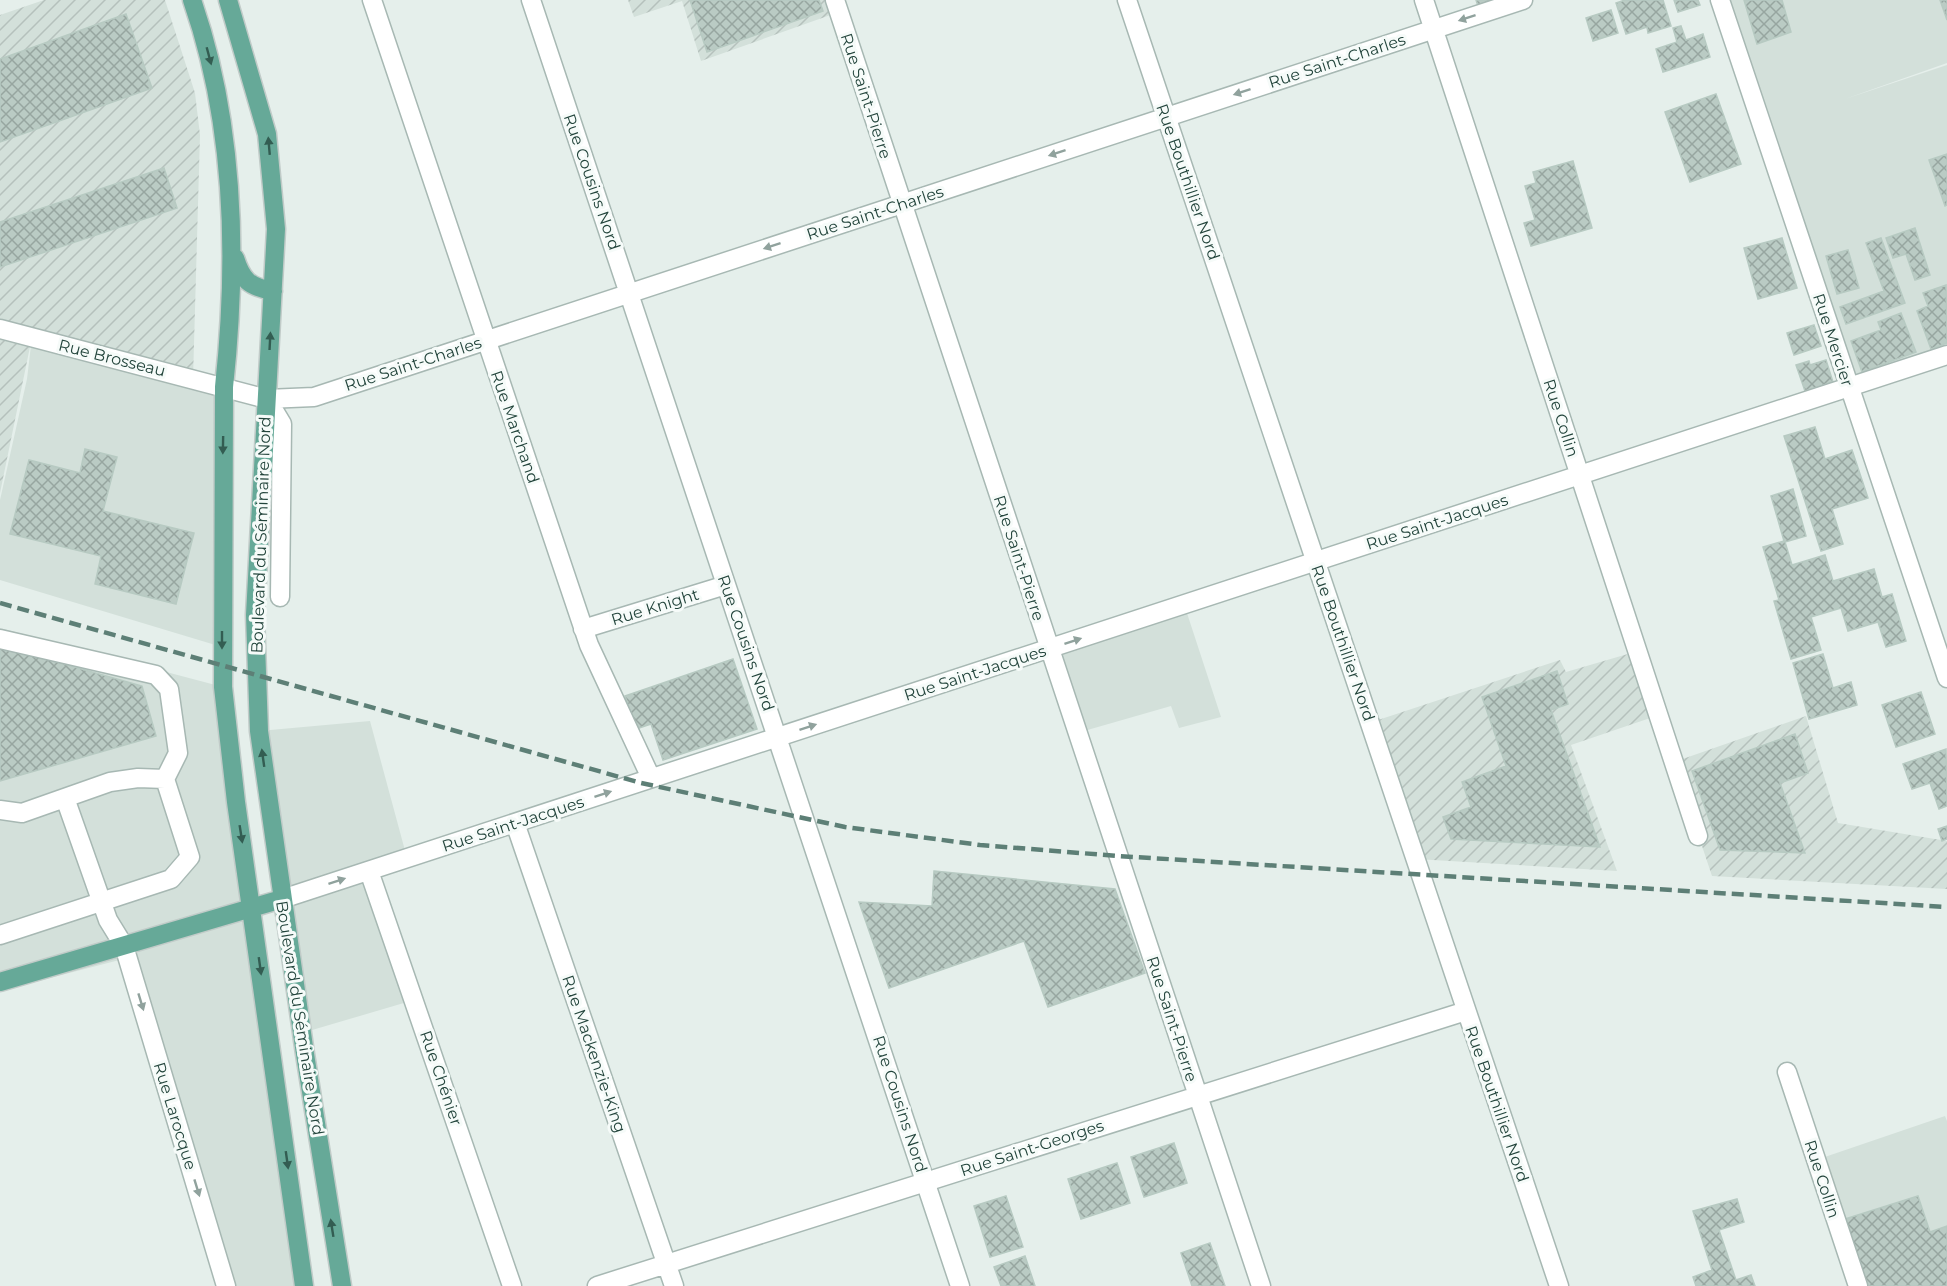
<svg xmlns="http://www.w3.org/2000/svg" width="1947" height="1286" viewBox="0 0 1947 1286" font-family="Montserrat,sans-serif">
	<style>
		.built { fill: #d3e0da }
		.industrial { fill: url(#industrial-furrows) }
		.building { fill: url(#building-cross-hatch); stroke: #b7cac2; stroke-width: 1.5 }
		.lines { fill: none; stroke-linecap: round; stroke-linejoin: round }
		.minor-casing { stroke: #a7b8b3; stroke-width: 21 }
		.major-casing { stroke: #c1cbc8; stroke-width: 21 }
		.minor { stroke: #fff; stroke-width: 18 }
		.major { stroke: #66a998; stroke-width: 18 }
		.rail { stroke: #5d7f76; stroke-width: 4.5; stroke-dasharray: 12 6; stroke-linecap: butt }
		.oneway { fill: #90a29d }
		.oneway2 { fill: #335d52 }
		.labels { text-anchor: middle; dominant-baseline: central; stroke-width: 6; stroke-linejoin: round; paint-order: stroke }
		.street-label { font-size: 16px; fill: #22443b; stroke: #f6fbf9 }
	</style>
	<defs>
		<pattern id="industrial-furrows" width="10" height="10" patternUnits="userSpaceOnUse" patternTransform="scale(1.5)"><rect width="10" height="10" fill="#d3e0da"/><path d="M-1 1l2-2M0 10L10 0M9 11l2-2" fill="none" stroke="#b5c1bc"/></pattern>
		<pattern id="building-cross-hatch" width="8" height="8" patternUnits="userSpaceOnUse" patternTransform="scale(1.5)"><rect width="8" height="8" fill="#bacbc4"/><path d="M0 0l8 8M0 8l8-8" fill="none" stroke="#97a6a0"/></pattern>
	</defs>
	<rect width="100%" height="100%" fill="#e5efeb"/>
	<path class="built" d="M 1720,0 L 1947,0 L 1947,63 L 1845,99 L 1947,65 L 1947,355 L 1848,387 Z
		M 32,337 L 224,387 L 222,647 L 0,580 L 0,500 L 27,379 Z
		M 1184,604 L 1221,717 L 1179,728 L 1171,706 L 1077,733 L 1049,648 Z
		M 0,628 L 223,687 L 304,1286 L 226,1286 L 127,958 L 0,991 Z
		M 370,721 L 407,858 L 369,870 L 414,1000 L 302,1033 L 259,731 Z
		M 1945,1116 L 1947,1121 L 1947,1286 L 1858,1286 L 1816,1160 Z"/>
	<path class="industrial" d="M 44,0 L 165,0 L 195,93 L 200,135 L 193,379 L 32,337 L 0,493 L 0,15 Z
		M 628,0 L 835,0 L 839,12 L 701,61 L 682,1 L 634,17 Z
		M 1638,651 L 1659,715 L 1571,745 L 1617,871 L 1416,859 L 1369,723 L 1560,660 L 1566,672 Z
		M 1806,716 L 1838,823 L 1947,841 L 1947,889 L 1712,876 L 1674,762 Z"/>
	<path class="building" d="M 690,0 L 819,0 L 823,11 L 707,52 Z
		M 1476,0 L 1495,0 L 1478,6 Z
		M 1625,0 L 1663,0 L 1671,26 L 1648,33 L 1647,27 L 1626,34 L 1616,3 Z
		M 1674,0 L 1698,0 L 1700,5 L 1678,12 Z
		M 1744,0 L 1782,0 L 1791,32 L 1757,44 Z
		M 1940,0 L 1947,0 L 1947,20 Z
		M 1611,10 L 1618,33 L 1593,41 L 1586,18 Z
		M 126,14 L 152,88 L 0,142 L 0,59 Z
		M 1681,26 L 1686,40 L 1703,34 L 1710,57 L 1663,72 L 1656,49 L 1677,42 L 1673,28 Z
		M 1716,94 L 1741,164 L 1690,182 L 1665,112 Z
		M 1947,154 L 1947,205 L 1945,206 L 1929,160 Z
		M 1573,161 L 1592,228 L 1531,246 L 1524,223 L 1535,220 L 1525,186 L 1536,183 L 1533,172 Z
		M 164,168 L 177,208 L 0,267 L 0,222 Z
		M 1915,228 L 1930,275 L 1915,280 L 1906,254 L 1893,258 L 1886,238 Z
		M 1782,238 L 1797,288 L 1758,299 L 1744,248 Z
		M 1881,238 L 1905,303 L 1846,324 L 1840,307 L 1884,291 L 1866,243 Z
		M 1848,250 L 1859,288 L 1837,294 L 1826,256 Z
		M 1946,285 L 1947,343 L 1931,349 L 1917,311 L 1928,306 L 1923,293 Z
		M 1901,313 L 1916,352 L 1862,372 L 1851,341 L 1881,330 L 1878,322 Z
		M 1814,325 L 1821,346 L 1794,355 L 1787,333 Z
		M 1826,360 L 1833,382 L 1805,391 L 1796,365 L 1809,361 L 1810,365 Z
		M 1815,427 L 1825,459 L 1852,450 L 1868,498 L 1832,509 L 1843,544 L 1821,551 L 1784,436 Z
		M 85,449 L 117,457 L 103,511 L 194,533 L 176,604 L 95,584 L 101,556 L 10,534 L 29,460 L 80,473 Z
		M 1793,489 L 1806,536 L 1785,542 L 1792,565 L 1825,555 L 1833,581 L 1874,569 L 1882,597 L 1892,594 L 1906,641 L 1886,647 L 1878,622 L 1848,631 L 1841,608 L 1811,617 L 1821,650 L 1791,659 L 1774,601 L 1779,600 L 1763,547 L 1784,541 L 1771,496 Z
		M 0,646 L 142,686 L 156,736 L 0,781 Z
		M 1823,654 L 1833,688 L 1851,682 L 1857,705 L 1809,719 L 1793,663 Z
		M 733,659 L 757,729 L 663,760 L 651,724 L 636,729 L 625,696 Z
		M 1557,671 L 1568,704 L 1551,710 L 1600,847 L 1451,839 L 1443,817 L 1471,807 L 1462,782 L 1506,766 L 1482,697 Z
		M 1921,692 L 1935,734 L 1896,747 L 1882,705 Z
		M 1795,734 L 1808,773 L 1780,783 L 1805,853 L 1720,850 L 1692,771 Z
		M 1946,749 L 1947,806 L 1939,809 L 1930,783 L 1912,789 L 1903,764 Z
		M 1947,826 L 1947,839 L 1942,841 L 1938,829 Z
		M 934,871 L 1115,889 L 1145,973 L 1048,1007 L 1024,941 L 889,988 L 859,902 L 932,906 Z
		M 1174,1143 L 1187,1183 L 1144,1197 L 1131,1157 Z
		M 1117,1163 L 1130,1203 L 1081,1219 L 1068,1179 Z
		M 1006,1196 L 1023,1247 L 990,1257 L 974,1206 Z
		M 1918,1196 L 1930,1232 L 1947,1226 L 1947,1286 L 1866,1286 L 1845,1219 Z
		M 1737,1199 L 1744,1222 L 1719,1230 L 1736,1280 L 1751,1275 L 1755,1286 L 1696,1286 L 1693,1277 L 1712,1270 L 1693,1211 Z
		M 1210,1243 L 1225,1286 L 1192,1286 L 1181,1253 Z
		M 1025,1256 L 1035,1286 L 1001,1286 L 994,1267 Z"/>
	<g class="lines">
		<g class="minor-casing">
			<path id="minor" d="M 372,0 L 589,645 L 651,778
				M 531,0 L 960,1286
				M 835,0 L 1261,1286
				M 1127,0 L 1559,1286
				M 1424,0 L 1698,836
				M 1720,0 L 1947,678
				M 0,329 L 267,399 L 314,397 L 1523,0
				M 267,399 L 282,424 L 280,597
				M 583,629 L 726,585
				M 0,639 L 156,675 L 169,689 L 178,753 L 165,779
				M 65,798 L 108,920 L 124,946 L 226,1286
				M 0,810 L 22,813 L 110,782 L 138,778 L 165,779 L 190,857 L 171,879 L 0,935
				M 515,823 L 674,1286
				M 369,871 L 512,1286
				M 282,899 L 1947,355
				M 1787,1072 L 1858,1286
				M 597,1286 L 1466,1011"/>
		</g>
		<g class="major-casing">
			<path id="major" d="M 192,0 C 235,123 238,258 224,387 L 223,687 L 236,802 L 304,1286
				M 228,0 L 267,134 L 276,229 L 255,615 L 259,731 L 305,1054 L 342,1286
				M 235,258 C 242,280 249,287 273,291
				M 0,982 L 282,899"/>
		</g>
		<use href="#minor" class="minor"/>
		<use href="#major" class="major"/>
		<path class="rail" d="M 0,603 L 641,783 L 845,827 L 980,845 L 1118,856 L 1947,907"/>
	</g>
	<defs><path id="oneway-solid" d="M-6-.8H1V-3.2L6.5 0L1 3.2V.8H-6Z" transform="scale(1.5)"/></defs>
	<g class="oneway">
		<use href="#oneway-solid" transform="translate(1467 18) rotate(162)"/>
		<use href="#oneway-solid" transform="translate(1242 92) rotate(162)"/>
		<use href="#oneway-solid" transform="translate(1057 153) rotate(162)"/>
		<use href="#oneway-solid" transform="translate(772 246) rotate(162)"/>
		<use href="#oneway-solid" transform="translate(1073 641) rotate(-18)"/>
		<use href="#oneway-solid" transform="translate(808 727) rotate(-18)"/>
		<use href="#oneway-solid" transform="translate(603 794) rotate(-18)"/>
		<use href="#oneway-solid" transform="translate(337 881) rotate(-18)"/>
		<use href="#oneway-solid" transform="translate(141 1002) rotate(73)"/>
		<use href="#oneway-solid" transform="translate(197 1188) rotate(73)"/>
	</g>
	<g class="oneway2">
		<use href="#oneway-solid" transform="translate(209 56) rotate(75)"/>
		<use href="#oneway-solid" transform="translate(269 146) rotate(-95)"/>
		<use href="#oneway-solid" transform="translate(270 341) rotate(-87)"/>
		<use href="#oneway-solid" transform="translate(223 445) rotate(91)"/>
		<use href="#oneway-solid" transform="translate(222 640) rotate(90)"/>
		<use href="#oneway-solid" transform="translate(263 758) rotate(-98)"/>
		<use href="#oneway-solid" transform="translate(241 834) rotate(81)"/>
		<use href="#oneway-solid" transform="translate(260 966) rotate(82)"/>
		<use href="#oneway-solid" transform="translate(287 1160) rotate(82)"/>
		<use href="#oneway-solid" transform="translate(332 1228) rotate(-99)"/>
	</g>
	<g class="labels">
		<g class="street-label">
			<text transform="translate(1337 61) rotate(-18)">Rue Saint-Charles</text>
			<text transform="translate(866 96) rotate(72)">Rue Saint-Pierre</text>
			<text transform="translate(592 182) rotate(71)">Rue Cousins Nord</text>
			<text transform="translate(1188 182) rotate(71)">Rue Bouthillier Nord</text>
			<text transform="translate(875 213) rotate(-18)">Rue Saint-Charles</text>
			<text transform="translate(1833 340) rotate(72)">Rue Mercier</text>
			<text transform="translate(112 358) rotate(14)">Rue Brosseau</text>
			<text transform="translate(413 364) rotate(-18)">Rue Saint-Charles</text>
			<text transform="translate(1561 418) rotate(72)">Rue Collin</text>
			<text transform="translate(515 427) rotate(71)">Rue Marchand</text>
			<text transform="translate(1437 522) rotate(-18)">Rue Saint-Jacques</text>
			<text transform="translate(261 535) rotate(-88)">Boulevard du Séminaire Nord</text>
			<text transform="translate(1019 558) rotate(72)">Rue Saint-Pierre</text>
			<text transform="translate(655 607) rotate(-17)">Rue Knight</text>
			<text transform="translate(746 643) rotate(71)">Rue Cousins Nord</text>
			<text transform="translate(1343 643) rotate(71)">Rue Bouthillier Nord</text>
			<text transform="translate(975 673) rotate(-18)">Rue Saint-Jacques</text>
			<text transform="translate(513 824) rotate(-18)">Rue Saint-Jacques</text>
			<text transform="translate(300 1018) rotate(81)">Boulevard du Séminaire Nord</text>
			<text transform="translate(1172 1019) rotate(72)">Rue Saint-Pierre</text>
			<text transform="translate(594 1054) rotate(71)">Rue Mackenzie-King</text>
			<text transform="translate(441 1078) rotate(71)">Rue Chénier</text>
			<text transform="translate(900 1104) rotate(72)">Rue Cousins Nord</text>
			<text transform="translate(1497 1104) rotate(71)">Rue Bouthillier Nord</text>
			<text transform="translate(175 1116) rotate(73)">Rue Larocque</text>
			<text transform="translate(1032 1148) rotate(-18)">Rue Saint-Georges</text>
			<text transform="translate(1822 1179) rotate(72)">Rue Collin</text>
		</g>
	</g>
</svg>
